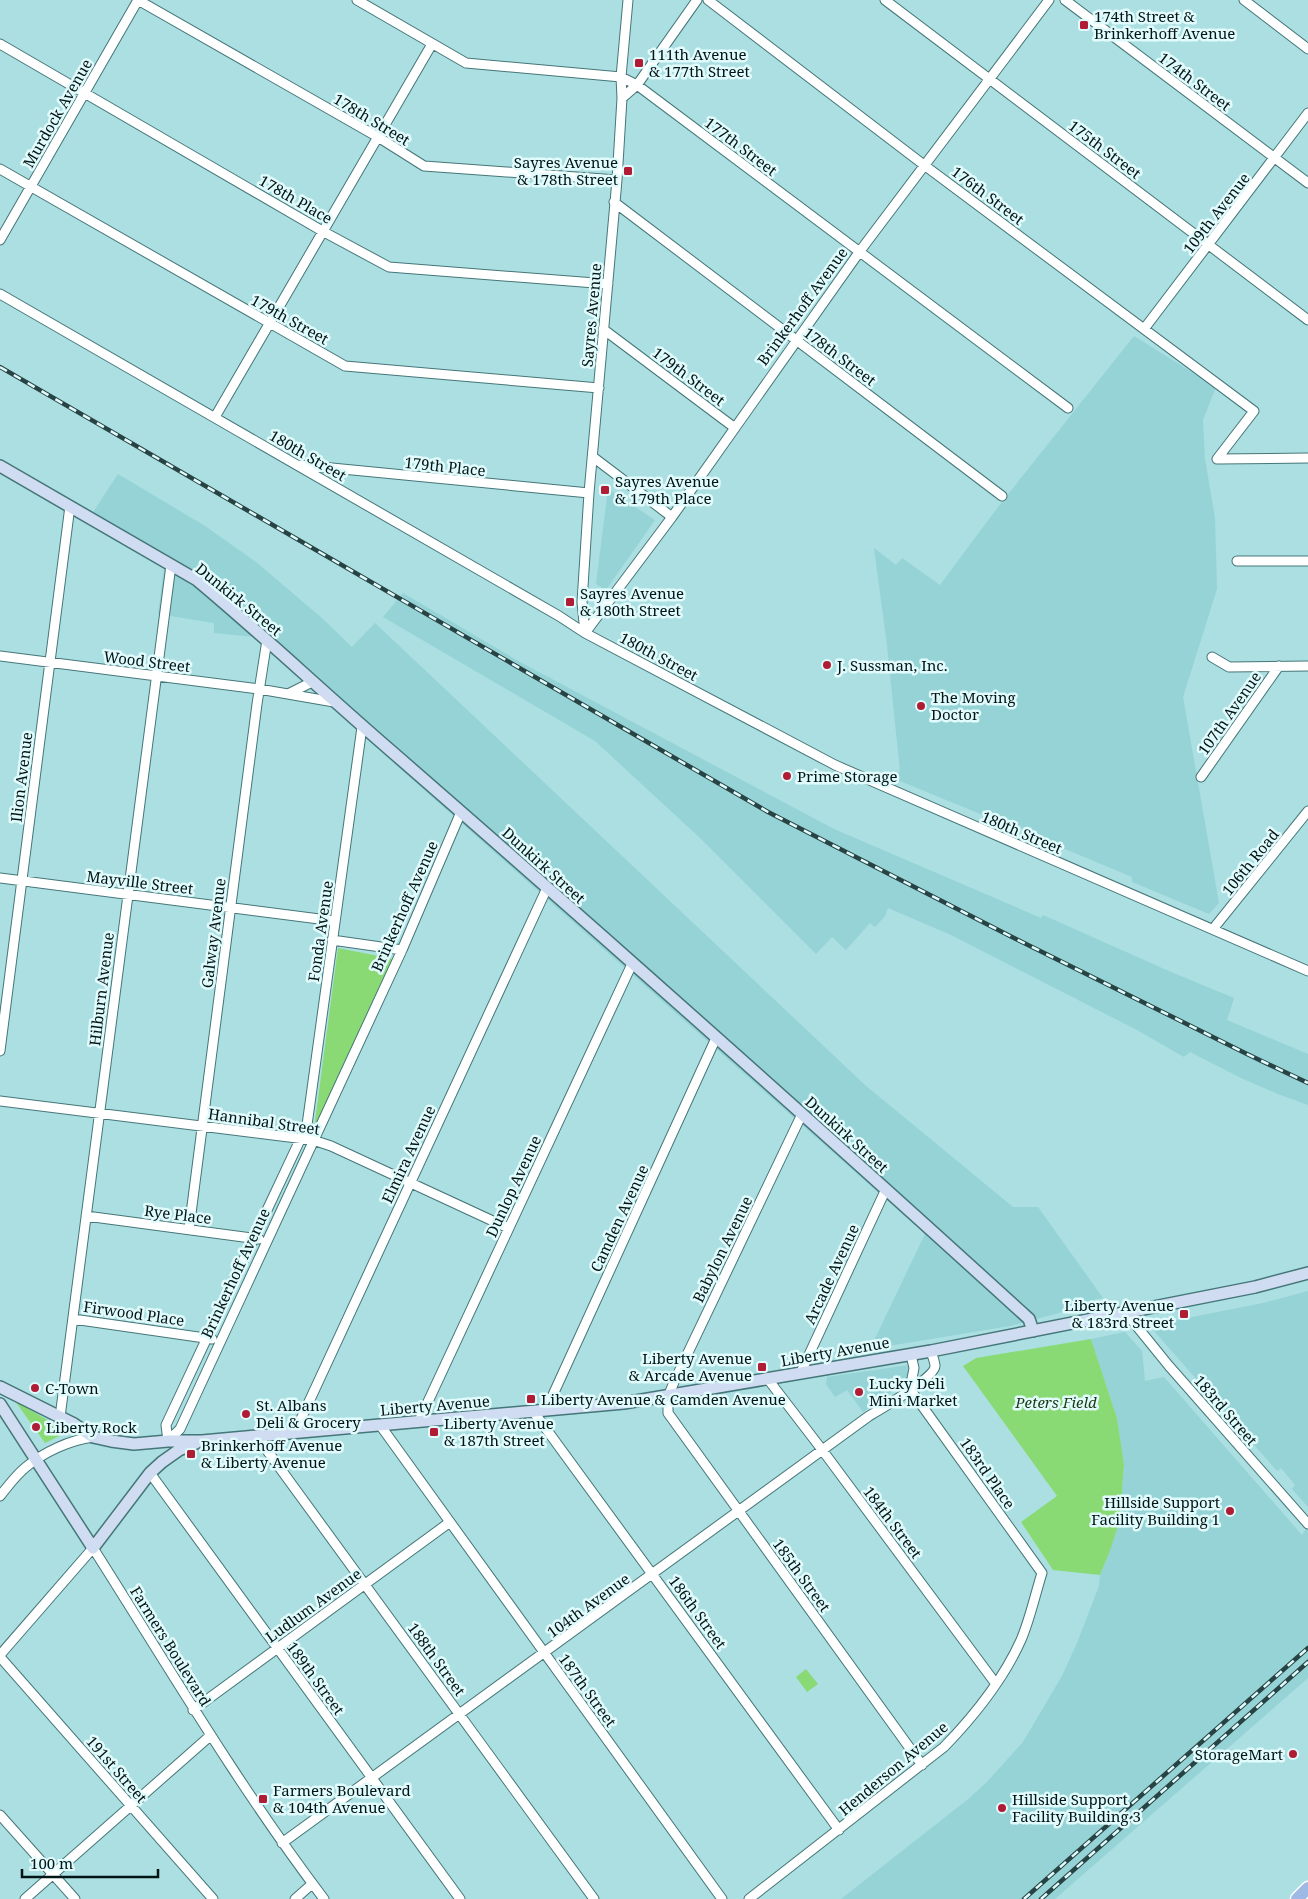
<svg xmlns="http://www.w3.org/2000/svg" width="1308" height="1899" viewBox="0 0 1308 1899" font-family="'Noto Serif',serif">
	<style>
		.built { fill: #95d3d6 }
		.green { fill: #89da75 }
		.lines { fill: none; stroke-linecap: round; stroke-linejoin: round }
		.minor-casing { stroke: #457678; stroke-width: 11 }
		.secondary-casing { stroke: #457678; stroke-width: 14 }
		.primary-casing { stroke: #fff; stroke-width: 15 }
		.minor { stroke: #fff; stroke-width: 9 }
		.secondary { stroke: #cfdcf1; stroke-width: 11 }
		.primary { stroke: #9eb9e3; stroke-width: 12 }
		.rail-casing { stroke: #284344; stroke-width: 4.5 }
		.rail { stroke: #e1fbfc; stroke-width: 2.5; stroke-dasharray: 8; stroke-linecap: butt }
		.poi-dot { fill: #af1c34; stroke: #e1fbfc; stroke-width: 2 }
		.labels { text-anchor: middle; dominant-baseline: central; stroke-width: 5; stroke-linejoin: round; paint-order: stroke }
		.poi-label { font-size: 15px; fill: #021516; stroke: #e1fbfc; text-anchor: start }
		.street-label { font-size: 15px; fill: #021516; stroke: #e1fbfc }
		.park-label { font-size: 15px; font-style: italic; fill: #193911; stroke: #e1fbfc }
	</style>
	<rect width="100%" height="100%" fill="#abdfe1"/>
	<path class="built" d="M 1134,336 L 1216,387 L 1203,420 L 1205,459 L 1215,518 L 1217,589 L 1183,697 L 1219,903 L 1209,914 L 1132,882 L 1132,877 L 1022,831 L 1021,826 L 995,820 L 895,779 L 900,771 L 887,645 L 874,548 L 896,565 L 902,558 L 940,585 L 998,507 Z
		M 118,474 L 205,526 L 256,562 L 323,619 L 352,647 L 375,623 L 865,1085 L 1013,1207 L 1038,1207 L 1103,1298 L 1087,1301 L 1089,1305 L 1010,1326 L 870,1349 L 925,1234 L 326,703 L 293,670 L 256,637 L 214,633 L 214,623 L 158,614 L 164,568 L 86,523 Z
		M 608,489 L 655,520 L 606,590 L 596,584 Z
		M 403,593 L 520,662 L 834,829 L 1041,918 L 1043,915 L 1171,972 L 1234,998 L 1227,1020 L 1308,1054 L 1308,1105 L 1278,1094 L 1241,1078 L 1190,1052 L 1184,1057 L 1137,1030 L 951,935 L 888,908 L 885,916 L 875,927 L 870,923 L 846,950 L 832,937 L 816,954 L 699,837 L 595,741 L 383,617 Z
		M 1308,1291 L 1308,1507 L 1292,1489 L 1295,1485 L 1281,1468 L 1277,1471 L 1155,1332 L 1157,1324 L 1263,1303 Z
		M 1125,1332 L 1142,1351 L 1145,1381 L 1164,1377 L 1302,1535 L 1308,1526 L 1308,1678 L 1055,1899 L 841,1899 L 967,1800 L 986,1783 L 1023,1742 L 1062,1676 L 1077,1643 L 1099,1586 L 1100,1575 L 1110,1551 L 1120,1520 L 1124,1464 L 1117,1418 L 1091,1339 Z
		M 909,1365 L 907,1381 L 863,1412 L 847,1390 L 835,1397 L 826,1384 L 827,1377 Z"/>
	<path class="green" d="M 338,948 L 394,959 L 314,1129 Z
		M 1091,1339 L 1117,1418 L 1124,1464 L 1120,1520 L 1110,1551 L 1100,1575 L 1053,1570 L 1021,1522 L 1057,1496 L 963,1366 L 976,1358 Z
		M 15,1401 L 68,1432 L 45,1443 Z
		M 806,1669 L 818,1684 L 807,1692 L 796,1677 Z"/>
	<g class="lines">
		<g class="minor-casing">
			<path id="minor" d="M 138,0 L 378,137 L 424,166 L 617,180
				M 357,0 L 466,63 L 621,77 L 637,85 L 1068,408
				M 708,0 L 924,165 L 1254,411 L 1217,459
				M 885,0 L 1308,320
				M 1065,0 L 1308,183
				M 1244,0 L 1308,49
				M 0,44 L 324,232 L 389,267 L 608,284
				M 622,98 L 637,85 L 697,0
				M 0,169 L 345,366 L 599,388
				M 614,202 L 1002,496
				M 0,240 L 138,0
				M 0,294 L 559,616 L 585,633 L 835,765 L 1308,971
				M 603,329 L 735,428
				M 1144,329 L 1308,113
				M 215,417 L 432,44
				M 593,457 L 672,517
				M 1217,459 L 1308,458
				M 301,465 L 589,493
				M 1237,561 L 1308,561
				M 585,633 L 672,517 L 860,251 L 1049,0
				M 585,633 L 582,602 L 589,493 L 617,180 L 622,98 L 621,77 L 628,0
				M 0,656 L 259,689 L 334,702
				M 1212,657 L 1229,667 L 1308,666
				M 290,693 L 312,682
				M 1201,777 L 1279,666
				M 0,878 L 335,921
				M 1213,929 L 1308,811
				M 332,940 L 402,950
				M 0,1051 L 70,506
				M 0,1101 L 313,1140 L 331,1146 L 508,1228
				M 802,1114 L 674,1382 L 668,1397 L 668,1413 L 922,1765
				M 86,1216 L 259,1239
				M 189,1229 L 257,704 L 267,640
				M 1126,1313 L 1169,1366 L 1308,1524
				M 73,1319 L 212,1339
				M 801,1372 L 886,1189
				M 767,1378 L 823,1451 L 996,1684
				M 910,1389 L 914,1368 L 911,1355
				M 546,1410 L 716,1038
				M 533,1411 L 839,1830
				M 60,1417 L 171,565
				M 419,1421 L 632,964
				M 380,1425 L 722,1899
				M 295,1432 L 547,888
				M 260,1436 L 266,1449 L 594,1899
				M 168,1441 L 166,1425 L 307,1125 L 362,727
				M 168,1441 L 180,1429 L 402,950 L 461,812
				M 150,1473 L 460,1899
				M 0,1496 C 8,1486 16,1475 26,1467 C 44,1452 70,1440 93,1437
				M 0,1655 L 93,1548 C 168,1666 239,1787 324,1899
				M 0,1657 L 213,1899
				M 193,1710 L 450,1522
				M 0,1815 L 75,1899
				M 282,1843 L 869,1416 C 881,1409 935,1378 935,1366 C 935,1362 932,1355 931,1351
				M 25,1899 L 210,1736
				M 295,1899 L 312,1884
				M 749,1899 L 944,1747 C 974,1716 1003,1680 1021,1640 C 1030,1619 1035,1595 1042,1573 L 910,1389"/>
		</g>
		<g class="secondary-casing">
			<path id="secondary" d="M 0,466 L 197,580 C 263,635 325,694 390,750 C 605,937 818,1127 1029,1319 L 1033,1331
				M 0,1387 L 74,1424 L 93,1437 L 111,1441 L 134,1444 L 168,1441 L 202,1441 L 624,1403 L 931,1351 L 1255,1287 L 1308,1273
				M 0,1404 L 93,1548 L 150,1473 L 162,1462 L 179,1450 L 196,1443"/>
		</g>
		<g class="primary-casing">
			<path id="primary" d="M 1297,1899 L 1308,1888"/>
		</g>
		<use href="#minor" class="minor"/>
		<use href="#secondary" class="secondary"/>
		<use href="#primary" class="primary"/>
		<g class="rail-casing">
			<path id="rail" d="M 0,367 L 768,812 L 1010,936 L 1247,1054 L 1308,1083
				M 1024,1899 L 1308,1648
				M 1041,1899 L 1308,1662"/>
		</g>
		<use href="#rail" class="rail"/>
	</g>
	<g class="poi-dot">
		<rect x="1079" y="20" width="10" height="10" rx="2.5"/>
		<rect x="634" y="58" width="10" height="10" rx="2.5"/>
		<rect x="623" y="166" width="10" height="10" rx="2.5"/>
		<rect x="600" y="485" width="10" height="10" rx="2.5"/>
		<rect x="565" y="597" width="10" height="10" rx="2.5"/>
		<circle cx="827" cy="665" r="5"/>
		<circle cx="921" cy="706" r="5"/>
		<circle cx="787" cy="776" r="5"/>
		<rect x="1179" y="1309" width="10" height="10" rx="2.5"/>
		<rect x="757" y="1362" width="10" height="10" rx="2.5"/>
		<circle cx="35" cy="1388" r="5"/>
		<circle cx="859" cy="1392" r="5"/>
		<rect x="526" y="1394" width="10" height="10" rx="2.5"/>
		<circle cx="246" cy="1414" r="5"/>
		<circle cx="36" cy="1427" r="5"/>
		<rect x="429" y="1427" width="10" height="10" rx="2.5"/>
		<rect x="186" y="1449" width="10" height="10" rx="2.5"/>
		<circle cx="1230" cy="1511" r="5"/>
		<circle cx="1293" cy="1754" r="5"/>
		<rect x="258" y="1794" width="10" height="10" rx="2.5"/>
		<circle cx="1002" cy="1808" r="5"/>
	</g>
	<g class="labels">
		<g class="poi-label">
			<text x="1094" y="16">174th Street &amp;<tspan x="1094" dy="17">Brinkerhoff Avenue</tspan></text>
			<text x="649" y="54">111th Avenue<tspan x="649" dy="17">&amp; 177th Street</tspan></text>
			<text x="618" y="162" text-anchor="end">Sayres Avenue<tspan x="618" dy="17">&amp; 178th Street</tspan></text>
			<text x="615" y="481">Sayres Avenue<tspan x="615" dy="17">&amp; 179th Place</tspan></text>
			<text x="580" y="593">Sayres Avenue<tspan x="580" dy="17">&amp; 180th Street</tspan></text>
			<text x="837" y="665">J. Sussman, Inc.</text>
			<text x="931" y="697">The Moving<tspan x="931" dy="17">Doctor</tspan></text>
			<text x="797" y="776">Prime Storage</text>
			<text x="1174" y="1305" text-anchor="end">Liberty Avenue<tspan x="1174" dy="17">&amp; 183rd Street</tspan></text>
			<text x="752" y="1358" text-anchor="end">Liberty Avenue<tspan x="752" dy="17">&amp; Arcade Avenue</tspan></text>
			<text x="869" y="1383">Lucky Deli<tspan x="869" dy="17">Mini Market</tspan></text>
			<text x="45" y="1388">C-Town</text>
			<text x="541" y="1399">Liberty Avenue &amp; Camden Avenue</text>
			<text x="256" y="1405">St. Albans<tspan x="256" dy="17">Deli &amp; Grocery</tspan></text>
			<text x="444" y="1423">Liberty Avenue<tspan x="444" dy="17">&amp; 187th Street</tspan></text>
			<text x="46" y="1427">Liberty Rock</text>
			<text x="201" y="1445">Brinkerhoff Avenue<tspan x="201" dy="17">&amp; Liberty Avenue</tspan></text>
			<text x="1220" y="1502" text-anchor="end">Hillside Support<tspan x="1220" dy="17">Facility Building 1</tspan></text>
			<text x="1283" y="1754" text-anchor="end">StorageMart</text>
			<text x="273" y="1790">Farmers Boulevard<tspan x="273" dy="17">&amp; 104th Avenue</tspan></text>
			<text x="1012" y="1799">Hillside Support<tspan x="1012" dy="17">Facility Building 3</tspan></text>
		</g>
		<g class="street-label">
			<text transform="translate(1195 81) rotate(37)">174th Street</text>
			<text transform="translate(57 113) rotate(-60)">Murdock Avenue</text>
			<text transform="translate(372 119) rotate(31)">178th Street</text>
			<text transform="translate(741 146) rotate(37)">177th Street</text>
			<text transform="translate(1105 149) rotate(37)">175th Street</text>
			<text transform="translate(988 195) rotate(37)">176th Street</text>
			<text transform="translate(296 199) rotate(30)">178th Place</text>
			<text transform="translate(1216 213) rotate(-52)">109th Avenue</text>
			<text transform="translate(802 306) rotate(-54)">Brinkerhoff Avenue</text>
			<text transform="translate(591 315) rotate(-85)">Sayres Avenue</text>
			<text transform="translate(290 319) rotate(29)">179th Street</text>
			<text transform="translate(840 356) rotate(37)">178th Street</text>
			<text transform="translate(689 376) rotate(37)">179th Street</text>
			<text transform="translate(308 455) rotate(30)">180th Street</text>
			<text transform="translate(445 466) rotate(6)">179th Place</text>
			<text transform="translate(239 599) rotate(39)">Dunkirk Street</text>
			<text transform="translate(659 656) rotate(28)">180th Street</text>
			<text transform="translate(147 661) rotate(7)">Wood Street</text>
			<text transform="translate(1229 713) rotate(-55)">107th Avenue</text>
			<text transform="translate(21 777) rotate(-83)">Ilion Avenue</text>
			<text transform="translate(1022 832) rotate(23)">180th Street</text>
			<text transform="translate(1250 862) rotate(-51)">106th Road</text>
			<text transform="translate(544 865) rotate(42)">Dunkirk Street</text>
			<text transform="translate(140 882) rotate(7)">Mayville Street</text>
			<text transform="translate(404 906) rotate(-66)">Brinkerhoff Avenue</text>
			<text transform="translate(320 931) rotate(-82)">Fonda Avenue</text>
			<text transform="translate(213 933) rotate(-83)">Galway Avenue</text>
			<text transform="translate(101 989) rotate(-83)">Hilburn Avenue</text>
			<text transform="translate(264 1121) rotate(8)">Hannibal Street</text>
			<text transform="translate(847 1134) rotate(42)">Dunkirk Street</text>
			<text transform="translate(408 1154) rotate(-65)">Elmira Avenue</text>
			<text transform="translate(513 1186) rotate(-65)">Dunlop Avenue</text>
			<text transform="translate(178 1214) rotate(7)">Rye Place</text>
			<text transform="translate(619 1218) rotate(-65)">Camden Avenue</text>
			<text transform="translate(722 1249) rotate(-64)">Babylon Avenue</text>
			<text transform="translate(235 1273) rotate(-65)">Brinkerhoff Avenue</text>
			<text transform="translate(831 1274) rotate(-65)">Arcade Avenue</text>
			<text transform="translate(134 1313) rotate(8)">Firwood Place</text>
			<text transform="translate(835 1351) rotate(-10)">Liberty Avenue</text>
			<text transform="translate(435 1405) rotate(-5)">Liberty Avenue</text>
			<text transform="translate(1226 1410) rotate(49)">183rd Street</text>
			<text transform="translate(988 1473) rotate(55)">183rd Place</text>
			<text transform="translate(893 1522) rotate(53)">184th Street</text>
			<text transform="translate(802 1575) rotate(54)">185th Street</text>
			<text transform="translate(313 1605) rotate(-36)">Ludlum Avenue</text>
			<text transform="translate(588 1605) rotate(-36)">104th Avenue</text>
			<text transform="translate(698 1612) rotate(54)">186th Street</text>
			<text transform="translate(171 1646) rotate(58)">Farmers Boulevard</text>
			<text transform="translate(437 1659) rotate(54)">188th Street</text>
			<text transform="translate(316 1678) rotate(54)">189th Street</text>
			<text transform="translate(588 1690) rotate(54)">187th Street</text>
			<text transform="translate(893 1768) rotate(-40)">Henderson Avenue</text>
			<text transform="translate(117 1769) rotate(49)">191st Street</text>
		</g>
		<g class="park-label">
			<text x="1056" y="1402">Peters Field</text>
		</g>
	</g>
	<path d="M22 1869v8h136v-8" fill="none" stroke="#021516" stroke-width="2.5"/>
	<text x="30" y="1869" font-size="15" fill="#021516" stroke="#e1fbfc" stroke-width="4" paint-order="stroke">100 m</text>
</svg>
